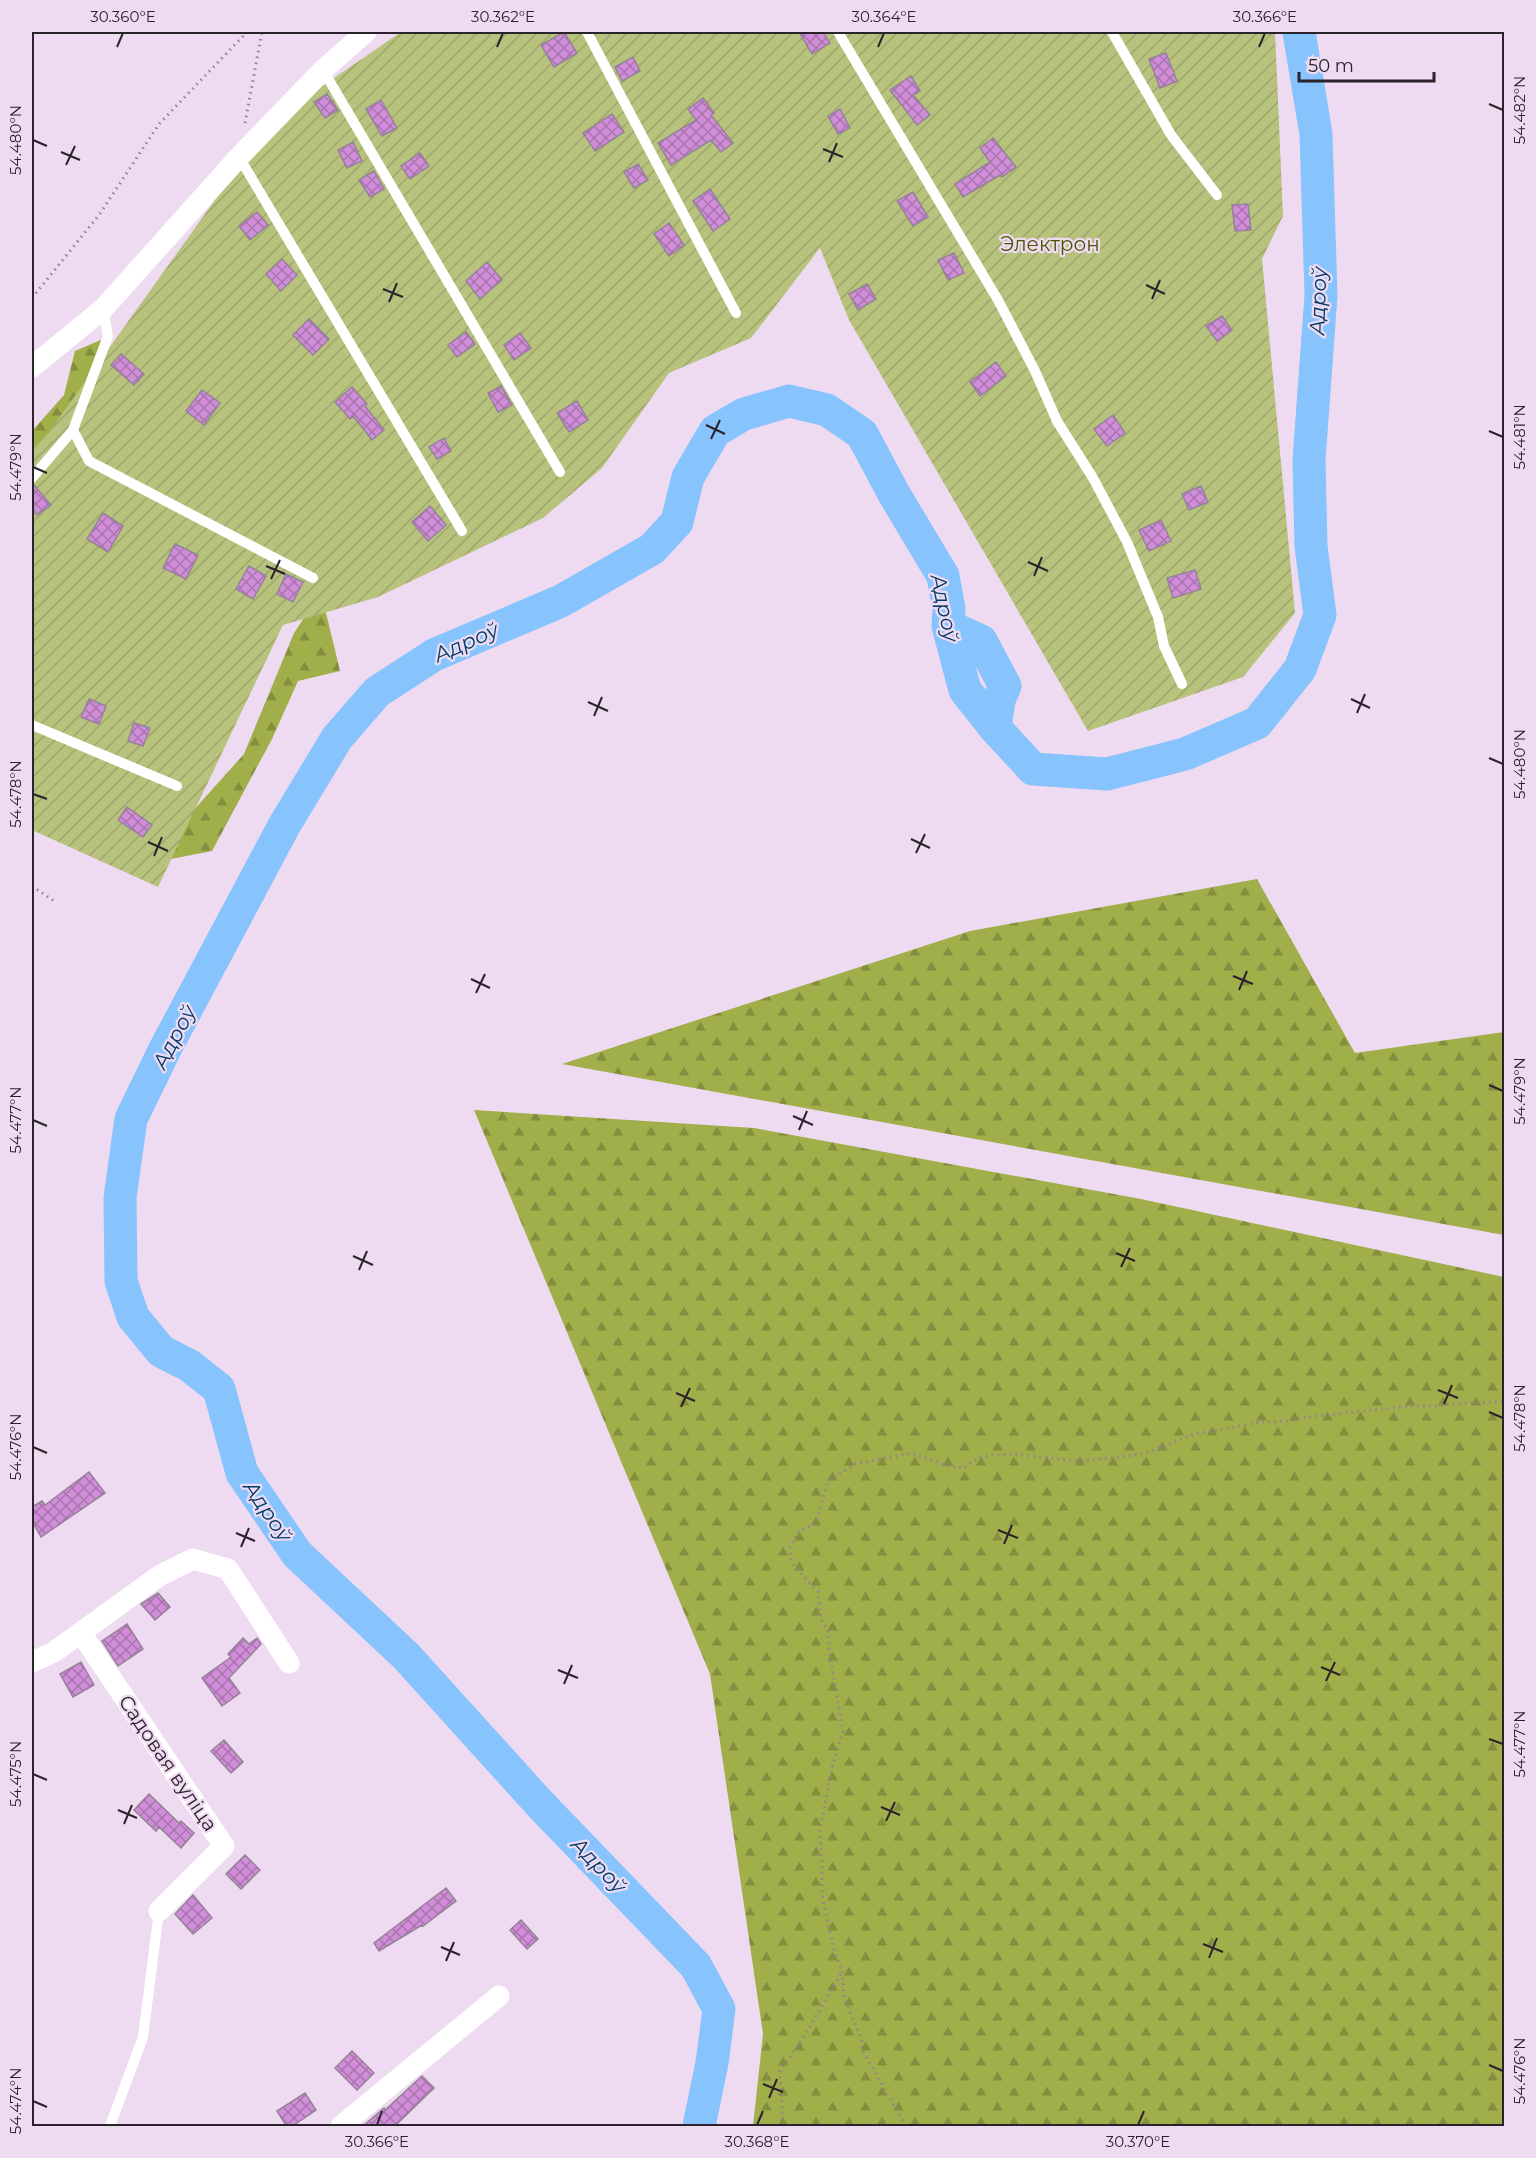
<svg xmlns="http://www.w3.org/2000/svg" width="1536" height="2158" viewBox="0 0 1536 2158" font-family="Montserrat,sans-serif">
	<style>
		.forest { fill: url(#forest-firs) }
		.garden { fill: url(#garden-furrows) }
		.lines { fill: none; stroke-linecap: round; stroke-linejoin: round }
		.river { stroke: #87c3fc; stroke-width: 33 }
		.building { fill: url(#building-cross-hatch); stroke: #958397; stroke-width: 1.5 }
		.path { stroke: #908392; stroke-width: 3; stroke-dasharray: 1.5 4.5; stroke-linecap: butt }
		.service { stroke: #fff; stroke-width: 10 }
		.minor { stroke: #fff; stroke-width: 21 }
		.ticks { fill: none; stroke: #2a232b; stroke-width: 2 }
		.labels { text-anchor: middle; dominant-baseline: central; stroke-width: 4.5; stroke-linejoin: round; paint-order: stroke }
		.park-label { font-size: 20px; fill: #4c5405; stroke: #efdbf1 }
		.street-label { font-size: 20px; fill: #2a232b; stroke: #efdbf1 }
		.water-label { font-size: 21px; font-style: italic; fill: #003d69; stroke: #efdbf1 }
		.neatline { fill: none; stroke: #2a232b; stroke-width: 2 }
		.ticks-label { font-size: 15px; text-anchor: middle; fill: #2a232b }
	</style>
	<defs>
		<pattern id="forest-firs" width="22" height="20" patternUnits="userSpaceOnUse" patternTransform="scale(1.5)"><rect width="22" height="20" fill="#a1af4a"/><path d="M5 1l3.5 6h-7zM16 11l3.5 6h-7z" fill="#838e3e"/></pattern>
		<pattern id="garden-furrows" width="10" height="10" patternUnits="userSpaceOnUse" patternTransform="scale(1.5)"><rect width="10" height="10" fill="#b7c27d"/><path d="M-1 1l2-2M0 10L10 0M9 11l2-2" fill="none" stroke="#9ea66c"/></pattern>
		<pattern id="building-cross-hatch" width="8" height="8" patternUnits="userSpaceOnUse" patternTransform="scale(1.5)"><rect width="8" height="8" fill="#d08dd8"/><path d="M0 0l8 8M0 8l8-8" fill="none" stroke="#a973af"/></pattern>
	</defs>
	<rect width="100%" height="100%" fill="#efdbf1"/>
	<path class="forest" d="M 103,339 L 67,426 L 32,466 L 32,431 L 64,395 L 75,351 Z
		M 321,592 L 340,671 L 298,681 L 272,739 L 212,851 L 135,866 L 165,842 L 244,754 L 294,633 Z
		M 1257,879 L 1355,1053 L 1504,1032 L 1504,1235 L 562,1064 L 970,931 Z
		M 474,1110 L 754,1128 L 1141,1199 L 1504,1277 L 1504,2126 L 753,2126 L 763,2034 L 710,1674 Z"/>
	<path class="garden" d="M 401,32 L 1275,32 L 1283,216 L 1262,259 L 1295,613 L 1243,677 L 1088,731 L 849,320 L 820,248 L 751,338 L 669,373 L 602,468 L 543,518 L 378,597 L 283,625 L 158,887 L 32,830 L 32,451 L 49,432 L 220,193 L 308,96 Z"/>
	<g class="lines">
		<path class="river" d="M 948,626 L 981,641 L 1005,686 L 999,700 L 995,728
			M 699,2126 L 712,2063 L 719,2009 L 696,1966 L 540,1804 L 406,1656 L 297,1554 L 242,1473 L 219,1389 L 190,1366 L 161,1351 L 133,1317 L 121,1281 L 120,1198 L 131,1119 L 165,1049 L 285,824 L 337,738 L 377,692 L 434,655 L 561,601 L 652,549 L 677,522 L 688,477 L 715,431 L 744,414 L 789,401 L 827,410 L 862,434 L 894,494 L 943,576 L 949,609 L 948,626 L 965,690 L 995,728 L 1033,769 L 1107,774 L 1185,754 L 1257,723 L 1300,669 L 1320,615 L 1311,546 L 1309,460 L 1321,295 L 1316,134 L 1299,32"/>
	</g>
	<path class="building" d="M 564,32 L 577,53 L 554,67 L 541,45 Z
		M 799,32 L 823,32 L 830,43 L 812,54 Z
		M 1166,53 L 1177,81 L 1160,88 L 1149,59 Z
		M 633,57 L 640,71 L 622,81 L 615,67 Z
		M 911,76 L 920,91 L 913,95 L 930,115 L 917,125 L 890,90 Z
		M 327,94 L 338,110 L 325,118 L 314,102 Z
		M 703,98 L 714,113 L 711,115 L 733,143 L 721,152 L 711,140 L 671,165 L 658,143 L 696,120 L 688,109 Z
		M 381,100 L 397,128 L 382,136 L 366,109 Z
		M 840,109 L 850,128 L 838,134 L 828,116 Z
		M 612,114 L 624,132 L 595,151 L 583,133 Z
		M 993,138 L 1016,167 L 1002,177 L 1000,175 L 963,197 L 955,184 L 990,162 L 980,148 Z
		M 353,142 L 362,161 L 347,168 L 338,150 Z
		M 420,153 L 429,166 L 410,179 L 401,166 Z
		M 638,164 L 648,180 L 634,188 L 624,172 Z
		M 374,171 L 384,189 L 370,197 L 359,180 Z
		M 710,189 L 730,219 L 713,231 L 693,201 Z
		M 913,192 L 928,217 L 913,226 L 897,201 Z
		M 1248,204 L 1251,230 L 1235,231 L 1232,205 Z
		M 257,212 L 268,225 L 250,240 L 239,226 Z
		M 669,223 L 684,245 L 669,256 L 654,234 Z
		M 954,253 L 964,273 L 948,280 L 938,260 Z
		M 282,259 L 297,275 L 281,291 L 266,274 Z
		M 487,262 L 502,280 L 480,299 L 466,281 Z
		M 867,284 L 876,299 L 858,310 L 849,294 Z
		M 1222,316 L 1232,330 L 1217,341 L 1206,326 Z
		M 309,319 L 329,339 L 313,355 L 293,335 Z
		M 466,332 L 475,344 L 457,357 L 448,345 Z
		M 520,333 L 531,348 L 514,360 L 504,345 Z
		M 121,354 L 144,374 L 134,385 L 111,365 Z
		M 996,362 L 1006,376 L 980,396 L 970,382 Z
		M 501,386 L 512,405 L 498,412 L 488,393 Z
		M 352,387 L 367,404 L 365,406 L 384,430 L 372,440 L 353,416 L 350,419 L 335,402 Z
		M 202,390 L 220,403 L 204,425 L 186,411 Z
		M 577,401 L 588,420 L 569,432 L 557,413 Z
		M 1113,415 L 1125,433 L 1107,446 L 1094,429 Z
		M 444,438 L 451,451 L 437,459 L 429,447 Z
		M 32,485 L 34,485 L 51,505 L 37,515 L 32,508 Z
		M 1201,486 L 1208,502 L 1189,510 L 1182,494 Z
		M 430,506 L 446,525 L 428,541 L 412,522 Z
		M 103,513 L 123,526 L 108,552 L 87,539 Z
		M 1161,520 L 1171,541 L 1149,551 L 1139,530 Z
		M 175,544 L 198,555 L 186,579 L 163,568 Z
		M 249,566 L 266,576 L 253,599 L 236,589 Z
		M 1195,570 L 1201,589 L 1173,598 L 1167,578 Z
		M 286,574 L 303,582 L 293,602 L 277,594 Z
		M 89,699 L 106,706 L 99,724 L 81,717 Z
		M 134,723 L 150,728 L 143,746 L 128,741 Z
		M 127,807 L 152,825 L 143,837 L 118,820 Z
		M 89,1472 L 105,1493 L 41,1537 L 32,1521 L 32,1507 L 42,1501 L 45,1505 Z
		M 158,1593 L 170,1607 L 155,1620 L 141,1604 Z
		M 127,1624 L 143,1649 L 118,1666 L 102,1641 Z
		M 243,1638 L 249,1644 L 257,1638 L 261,1644 L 229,1678 L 240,1693 L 222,1706 L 202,1678 L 231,1657 L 228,1654 Z
		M 81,1662 L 94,1685 L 73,1697 L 60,1674 Z
		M 224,1740 L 243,1762 L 231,1773 L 211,1751 Z
		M 149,1794 L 179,1823 L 181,1821 L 194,1833 L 181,1848 L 159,1827 L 156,1831 L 134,1810 Z
		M 245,1855 L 260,1870 L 241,1889 L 226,1874 Z
		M 446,1888 L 456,1901 L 423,1926 L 422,1925 L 379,1951 L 374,1943 Z
		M 193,1895 L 212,1918 L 193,1934 L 175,1914 Z
		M 521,1920 L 538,1939 L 527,1949 L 510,1930 Z
		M 352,2051 L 374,2073 L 357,2090 L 335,2068 Z
		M 422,2076 L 434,2088 L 397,2124 L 399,2127 L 362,2127 L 384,2108 L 385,2110 Z
		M 305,2093 L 316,2110 L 291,2127 L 287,2127 L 277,2111 Z"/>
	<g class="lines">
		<path class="path" d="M 245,123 L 262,32
			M 32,298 L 99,215 L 159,124 L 247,32
			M 32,886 L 54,901
			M 783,2126 L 780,2071 L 803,2038 L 842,1972
			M 906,2126 L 864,2053 L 861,2038 L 844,1998 L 842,1971 L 834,1950 L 822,1895 L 822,1867 L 820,1831 L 832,1767 L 843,1732 L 829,1649 L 829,1633 L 821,1620 L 818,1592 L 795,1567 L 791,1560 L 790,1548 L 797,1532 L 816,1523 L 828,1481 L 855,1464 L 911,1453 L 948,1466 L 964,1468 L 978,1458 L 992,1455 L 1014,1454 L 1077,1461 L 1130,1456 L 1148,1452 L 1195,1434 L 1261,1422 L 1287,1421 L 1306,1417 L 1412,1406 L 1438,1406 L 1462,1403 L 1504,1402"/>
		<path class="service" d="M 587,32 L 736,313
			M 838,32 L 998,300 L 1035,371 L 1057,421 L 1093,478 L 1127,542 L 1158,617 L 1164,646 L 1182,684
			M 1112,32 L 1171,135 L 1217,195
			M 323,70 L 560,472
			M 239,157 L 462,531
			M 103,309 L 108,336 L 73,430 L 89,461 L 313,578
			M 32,478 L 73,430
			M 32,725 L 177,786
			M 110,2126 L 143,2037 L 159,1911"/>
		<path class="minor" d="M 32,367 L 103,309 L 239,157 L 323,70 L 366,32
			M 81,1633 L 224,1846 L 159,1911
			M 32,1662 L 54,1652 L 159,1576 L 193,1559 L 228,1569 L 289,1663
			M 341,2126 L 499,1996"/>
	</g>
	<path class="ticks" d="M 117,47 L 123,33M 497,47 L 503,33M 878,47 L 884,33M 1259,47 L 1265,33M 1489,104 L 1503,110M 33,140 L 47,146M 823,149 L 843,157M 61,152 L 80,160M 829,162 L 837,143M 66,165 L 75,146M 1146,285 L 1165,294M 383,289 L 403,297M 1152,299 L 1160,280M 389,302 L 397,283M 706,425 L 725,434M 1489,431 L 1503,437M 711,439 L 720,420M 33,467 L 47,473M 1028,562 L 1048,571M 266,566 L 285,574M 1034,576 L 1042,557M 271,579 L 280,560M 1351,699 L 1370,708M 588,702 L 608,711M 1357,713 L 1365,694M 594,716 L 602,697M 1489,758 L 1503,764M 33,794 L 47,799M 911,839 L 930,848M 148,842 L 168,851M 916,853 L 925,834M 154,856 L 162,837M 1233,976 L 1253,984M 471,979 L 490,988M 1239,990 L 1247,971M 476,993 L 485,974M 1489,1085 L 1503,1091M 793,1116 L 813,1125M 33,1120 L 47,1126M 799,1130 L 807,1111M 1116,1253 L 1135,1261M 353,1256 L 373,1265M 1121,1267 L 1130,1248M 359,1270 L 367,1251M 1438,1390 L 1458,1398M 676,1393 L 695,1401M 1444,1404 L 1452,1385M 681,1407 L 690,1388M 1489,1412 L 1503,1418M 33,1447 L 47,1453M 998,1530 L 1018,1538M 236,1533 L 255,1541M 1004,1544 L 1012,1525M 241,1547 L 249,1528M 1321,1667 L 1340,1675M 558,1670 L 578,1678M 1326,1681 L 1335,1662M 564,1684 L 572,1665M 1489,1739 L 1503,1744M 33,1774 L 47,1780M 881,1807 L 900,1815M 118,1810 L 137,1818M 886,1821 L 895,1802M 124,1824 L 132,1805M 1203,1944 L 1223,1952M 441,1947 L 460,1955M 1209,1958 L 1217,1938M 446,1961 L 454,1942M 1489,2065 L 1503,2071M 763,2084 L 783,2092M 769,2098 L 777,2079M 33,2101 L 47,2107M 377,2125 L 382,2111M 757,2125 L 763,2111M 1138,2125 L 1144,2111"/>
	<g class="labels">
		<g class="park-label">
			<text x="1050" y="244">Электрон</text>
		</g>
		<g class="street-label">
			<text transform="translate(168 1763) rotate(56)">Садовая вуліца</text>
		</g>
		<g class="water-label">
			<text transform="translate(1318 301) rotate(-88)">Адроў</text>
			<text transform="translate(945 608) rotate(78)">Адроў</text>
			<text transform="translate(466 642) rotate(-24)">Адроў</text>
			<text transform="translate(174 1037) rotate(-62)">Адроў</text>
			<text transform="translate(268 1511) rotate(56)">Адроў</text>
			<text transform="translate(599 1865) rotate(46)">Адроў</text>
		</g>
	</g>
	<rect width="1536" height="2158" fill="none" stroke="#efdbf1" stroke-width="66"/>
	<path d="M1299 72v9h135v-9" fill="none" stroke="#2a232b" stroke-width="3"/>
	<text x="1308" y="72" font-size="18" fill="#2a232b" stroke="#efdbf1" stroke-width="4.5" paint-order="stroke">50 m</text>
	<rect x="33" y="33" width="1470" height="2092" class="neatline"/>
	<g class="ticks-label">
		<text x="123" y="22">30.360°E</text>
		<text x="503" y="22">30.362°E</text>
		<text x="884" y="22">30.364°E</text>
		<text x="1265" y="22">30.366°E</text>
		<text transform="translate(1520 110) rotate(-90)" y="5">54.482°N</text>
		<text transform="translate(16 140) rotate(-90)" y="5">54.480°N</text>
		<text transform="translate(1520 437) rotate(-90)" y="5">54.481°N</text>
		<text transform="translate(16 467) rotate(-90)" y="5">54.479°N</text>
		<text transform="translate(1520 764) rotate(-90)" y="5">54.480°N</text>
		<text transform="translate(16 794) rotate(-90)" y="5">54.478°N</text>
		<text transform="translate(1520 1091) rotate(-90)" y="5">54.479°N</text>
		<text transform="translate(16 1120) rotate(-90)" y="5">54.477°N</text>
		<text transform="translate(1520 1418) rotate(-90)" y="5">54.478°N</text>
		<text transform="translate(16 1447) rotate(-90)" y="5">54.476°N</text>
		<text transform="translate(1520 1744) rotate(-90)" y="5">54.477°N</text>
		<text transform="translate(16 1774) rotate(-90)" y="5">54.475°N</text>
		<text transform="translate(1520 2071) rotate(-90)" y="5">54.476°N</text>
		<text transform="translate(16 2101) rotate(-90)" y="5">54.474°N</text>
		<text x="377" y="2147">30.366°E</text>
		<text x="757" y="2147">30.368°E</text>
		<text x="1138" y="2147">30.370°E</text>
	</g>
</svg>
